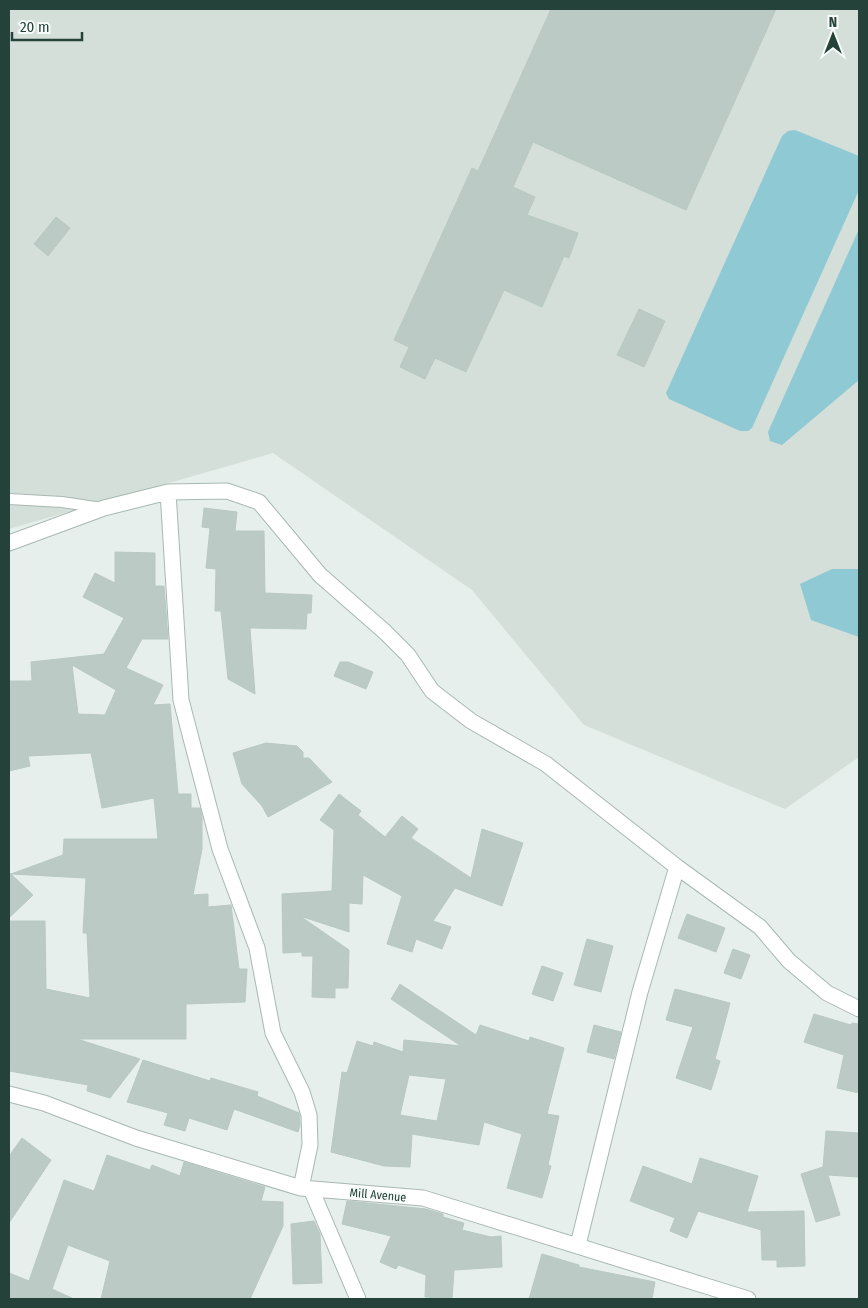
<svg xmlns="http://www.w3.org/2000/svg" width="868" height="1308" viewBox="0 0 868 1308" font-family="'Fira Sans Condensed',sans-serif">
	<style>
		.built { fill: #d4dfda }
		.water { fill: #8ec9d4 }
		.building { fill: #bbcac4; stroke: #b8c9c2; fill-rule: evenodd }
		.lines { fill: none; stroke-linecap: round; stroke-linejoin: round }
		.lane-casing { stroke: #a8b8b2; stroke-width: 12 }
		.street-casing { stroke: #a8b8b2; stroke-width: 17 }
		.lane { stroke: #fff; stroke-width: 10 }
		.street { stroke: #fff; stroke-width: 15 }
		.labels { text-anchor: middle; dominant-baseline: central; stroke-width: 4; stroke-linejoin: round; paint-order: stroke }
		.street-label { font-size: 12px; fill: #24423a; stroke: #f7fbf9 }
	</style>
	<rect width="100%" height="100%" fill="#e6efeb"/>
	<path class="built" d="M 9,9 L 859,9 L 859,757 L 785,809 L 584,725 L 472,590 L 273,453 L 9,529 Z"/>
	<path class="water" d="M 795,130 L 859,156 L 859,190 L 752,428 L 748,431 L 740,431 L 669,399 L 666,393 L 782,136 L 788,131 Z
		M 859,229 L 859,380 L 782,445 L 770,441 L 768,432 Z
		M 832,569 L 859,569 L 859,637 L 811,620 L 800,584 Z"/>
	<path class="building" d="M 551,9 L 776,9 L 686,210 L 533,142 L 513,187 L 535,197 L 527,215 L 578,233 L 569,258 L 564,256 L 542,307 L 504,290 L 466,372 L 435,358 L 425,379 L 400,367 L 409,347 L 394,340 L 472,168 L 478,171 Z
		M 56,217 L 70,228 L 48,256 L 34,244 Z
		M 639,309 L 665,321 L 644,367 L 617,355 Z
		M 204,508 L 237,512 L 235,531 L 264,531 L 265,593 L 312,595 L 311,613 L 307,613 L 306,629 L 250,628 L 255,694 L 228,679 L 221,611 L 215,611 L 216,569 L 206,568 L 210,528 L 202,527 Z
		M 115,552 L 155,553 L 155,586 L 164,586 L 168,639 L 142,639 L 126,668 L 163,685 L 153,705 L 170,704 L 178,794 L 191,794 L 191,808 L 200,808 L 202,817 L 202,849 L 193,895 L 208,894 L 208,907 L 231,905 L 239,969 L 247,969 L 245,1002 L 186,1004 L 186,1039 L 77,1039 L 140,1059 L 110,1098 L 87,1091 L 88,1085 L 9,1071 L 9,921 L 45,921 L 46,989 L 90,998 L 87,933 L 83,933 L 86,878 L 11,874 L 33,895 L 9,918 L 9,872 L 11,874 L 63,855 L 64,839 L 158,839 L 154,798 L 102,808 L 91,753 L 28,756 L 30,766 L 9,771 L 9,681 L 32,681 L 31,662 L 104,654 L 124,618 L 83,597 L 95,573 L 115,583 ZM 72,665 L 116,690 L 105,715 L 78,714 Z
		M 340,662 L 348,662 L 373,672 L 366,689 L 334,676 Z
		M 266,743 L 297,746 L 303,752 L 303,758 L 309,758 L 332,782 L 268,817 L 262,806 L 242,784 L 233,753 Z
		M 339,794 L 361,811 L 358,815 L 385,837 L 402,816 L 418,829 L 411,838 L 471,878 L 482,829 L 523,843 L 502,906 L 455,888 L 433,921 L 451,927 L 442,949 L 416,939 L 412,952 L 387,944 L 402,896 L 363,875 L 362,904 L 349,903 L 349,932 L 300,916 L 349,950 L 348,988 L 335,988 L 335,998 L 312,997 L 313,956 L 302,956 L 302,952 L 283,953 L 282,894 L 332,891 L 334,830 L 320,820 Z
		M 687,914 L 725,928 L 716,952 L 678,938 Z
		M 587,939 L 613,946 L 601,992 L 574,985 Z
		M 733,949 L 750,955 L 741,979 L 724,973 Z
		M 542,966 L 563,973 L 553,1001 L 532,994 Z
		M 400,984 L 476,1035 L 480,1025 L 529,1041 L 530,1037 L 564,1048 L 547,1114 L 559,1116 L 548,1165 L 551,1166 L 542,1198 L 507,1188 L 522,1134 L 484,1122 L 479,1145 L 412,1134 L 410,1167 L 384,1166 L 331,1152 L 342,1072 L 347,1073 L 357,1041 L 373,1046 L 374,1042 L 403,1052 L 404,1040 L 461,1046 L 391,999 ZM 409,1075 L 446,1079 L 437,1121 L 400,1115 Z
		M 675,989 L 730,1003 L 715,1059 L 720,1061 L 711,1090 L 676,1078 L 693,1027 L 666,1020 Z
		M 814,1014 L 851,1025 L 852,1023 L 859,1024 L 859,1093 L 837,1088 L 844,1055 L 804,1042 Z
		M 594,1025 L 621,1032 L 614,1059 L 587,1052 Z
		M 143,1060 L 210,1081 L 211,1078 L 258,1092 L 257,1096 L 299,1113 L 300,1125 L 298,1132 L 234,1109 L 227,1130 L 189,1118 L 185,1131 L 164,1125 L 168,1113 L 127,1102 Z
		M 826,1131 L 859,1133 L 859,1177 L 828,1175 L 840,1215 L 816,1222 L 801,1174 L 823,1167 Z
		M 22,1138 L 51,1160 L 9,1223 L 9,1156 Z
		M 107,1155 L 150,1170 L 152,1165 L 180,1176 L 184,1162 L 265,1187 L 261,1201 L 283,1202 L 283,1226 L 250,1299 L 101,1299 L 110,1261 L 68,1245 L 52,1289 L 74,1299 L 9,1299 L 9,1273 L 29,1281 L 64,1180 L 94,1191 Z
		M 700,1158 L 758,1176 L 747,1212 L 804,1211 L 805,1266 L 777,1267 L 777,1260 L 762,1260 L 761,1230 L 698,1211 L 687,1238 L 670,1231 L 675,1218 L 630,1201 L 643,1166 L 692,1184 Z
		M 347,1201 L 426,1209 L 443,1214 L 443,1217 L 464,1223 L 462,1230 L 491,1237 L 501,1236 L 502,1267 L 454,1270 L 452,1299 L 425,1297 L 426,1275 L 398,1265 L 396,1269 L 380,1262 L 391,1236 L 342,1224 Z
		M 314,1221 L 320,1234 L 322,1283 L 293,1284 L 291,1224 Z
		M 542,1254 L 579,1265 L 579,1267 L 655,1282 L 652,1299 L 529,1299 Z"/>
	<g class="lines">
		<g class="lane-casing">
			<path id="lane" d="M 9,499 L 62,502 L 102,508"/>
		</g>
		<g class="street-casing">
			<path id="street" d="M 168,492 L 181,700 L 220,849 L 257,948 L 273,1033 L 302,1092 L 309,1115 L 310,1145 L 301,1188
				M 9,543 L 104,508 L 168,492 L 227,491 L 259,502 L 320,575 L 385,632 L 408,655 L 432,691 L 471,721 L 546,764 L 677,867 L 760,927 L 789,961 L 827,993 L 859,1009
				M 9,1094 L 44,1103 L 136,1138 L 301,1188 L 423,1198 L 748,1299
				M 311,1189 L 358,1299
				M 578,1245 L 640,992 L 677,867"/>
		</g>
		<use href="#lane" class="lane"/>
		<use href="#street" class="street"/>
	</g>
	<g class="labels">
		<g class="street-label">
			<text transform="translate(378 1195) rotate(5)">Mill Avenue</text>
		</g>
	</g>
	<rect width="868" height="1308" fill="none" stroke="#24423a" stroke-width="20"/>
	<g transform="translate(833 35)" stroke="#f7fbf9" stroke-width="4" paint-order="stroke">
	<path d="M0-4L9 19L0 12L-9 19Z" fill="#24423a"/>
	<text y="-8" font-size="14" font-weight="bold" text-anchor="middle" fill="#24423a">N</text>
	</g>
	<path d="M12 32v8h70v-8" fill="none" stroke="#24423a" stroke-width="2.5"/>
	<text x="20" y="32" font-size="15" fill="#24423a" stroke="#f7fbf9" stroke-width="4" paint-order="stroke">20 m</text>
</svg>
